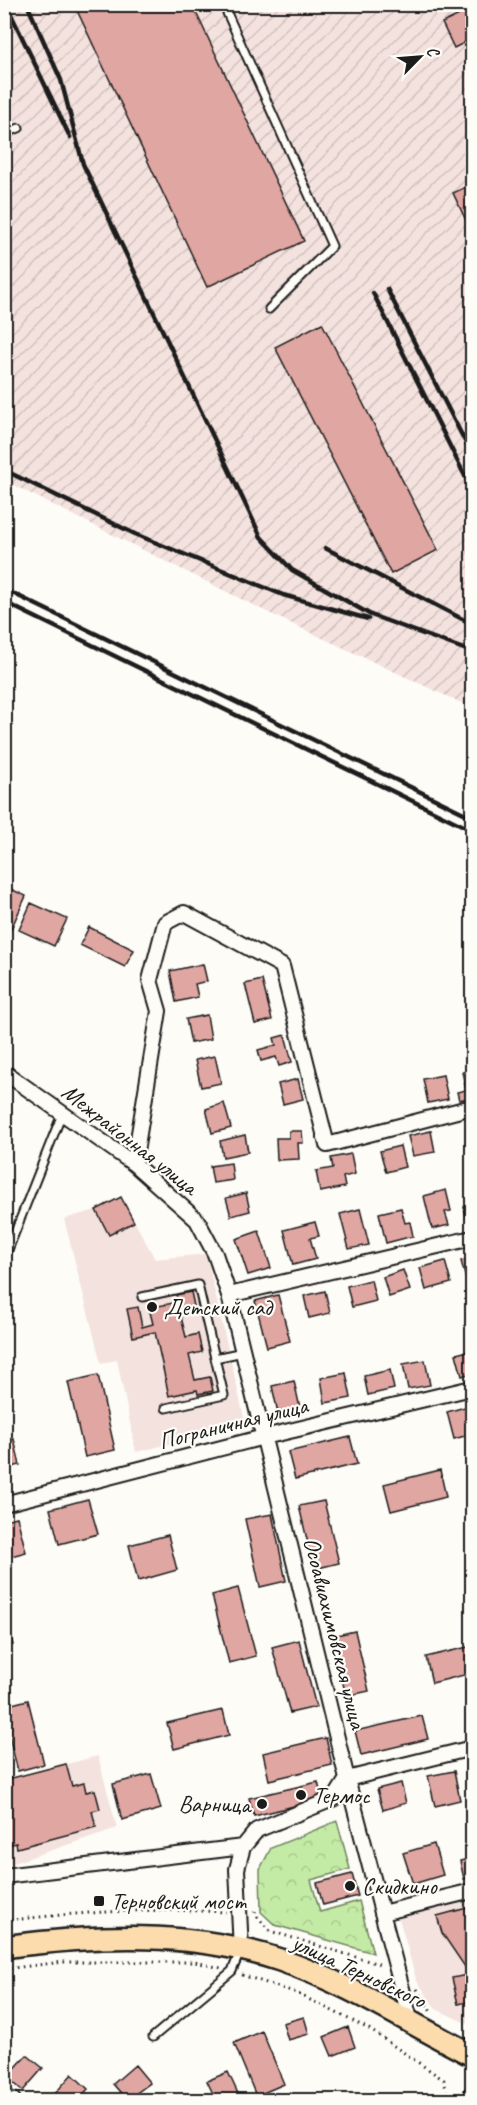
<svg xmlns="http://www.w3.org/2000/svg" width="477" height="2105" viewBox="0 0 477 2105" font-family="Caveat,sans-serif">
	<style>
		.built { fill: #f4e2de }
		.industrial { fill: url(#industrial-furrows) }
		.forest { fill: url(#forest-crowns); stroke: #708461; stroke-width: 1.5 }
		.building { fill: #e0a6a2; stroke: #1c1c1c; stroke-width: 1.5 }
		.lines { fill: none; stroke-linecap: round; stroke-linejoin: round }
		.service-casing { stroke: #1c1c1c; stroke-width: 11 }
		.minor-casing { stroke: #1c1c1c; stroke-width: 18 }
		.primary-casing { stroke: #1c1c1c; stroke-width: 26 }
		.path { stroke: #1c1c1c; stroke-width: 3; stroke-dasharray: 1.5 4.5; stroke-linecap: butt }
		.service { stroke: #fdfcf7; stroke-width: 7 }
		.minor { stroke: #fdfcf7; stroke-width: 14 }
		.primary { stroke: #fcdcac; stroke-width: 21 }
		.rail { stroke: #1c1c1c; stroke-width: 4.5 }
		.poi-dot { fill: #1c1c1c; stroke: #fdfcf7; stroke-width: 2 }
		.labels { text-anchor: middle; dominant-baseline: central; stroke-width: 4.5; stroke-linejoin: round; paint-order: stroke }
		.street-label { font-size: 24px; fill: #1c1c1c; stroke: #fdfcf7 }
		.poi-label { font-size: 24px; fill: #1c1c1c; stroke: #fdfcf7; text-anchor: start }
	</style>
	<defs>
		<pattern id="industrial-furrows" width="10" height="10" patternUnits="userSpaceOnUse" patternTransform="scale(1.5)"><rect width="10" height="10" fill="#f4e2de"/><path d="M-1 1l2-2M0 10L10 0M9 11l2-2" fill="none" stroke="#d1c1be"/></pattern>
		<pattern id="forest-crowns" width="20" height="18" patternUnits="userSpaceOnUse" patternTransform="scale(1.5)"><rect width="20" height="18" fill="#c4eba6"/><path d="M2 6a3 3 0 1 1 6 0M12 15a3 3 0 1 1 6 0" fill="none" stroke="#a8c98e"/></pattern>
	</defs>
	<rect width="100%" height="100%" fill="#fdfcf7"/>
	<filter id="ink" filterUnits="userSpaceOnUse"><feTurbulence type="fractalNoise" baseFrequency=".0167" numOctaves="2"/><feDisplacementMap in="SourceGraphic" scale="12" xChannelSelector="R" yChannelSelector="G"/><feConvolveMatrix kernelMatrix="1 2 1 2 8 2 1 2 1" color-interpolation-filters="sRGB"/></filter>
	<g filter="url(#ink)">
		<path class="built" d="M 121,1197 L 155,1259 L 206,1254 L 246,1426 L 136,1452 L 117,1360 L 101,1363 L 64,1219 L 96,1210 Z
			M 98,1756 L 117,1828 L 5,1866 L 5,1780 Z
			M 472,1899 L 472,2024 L 468,2024 L 436,2009 L 416,1979 L 399,1918 Z"/>
		<path class="industrial" d="M 4,5 L 472,5 L 472,708 L 271,614 L 5,481 Z"/>
		<path class="forest" d="M 337,1821 L 350,1869 L 311,1880 L 320,1912 L 359,1901 L 373,1953 L 275,1925 L 261,1912 L 260,1869 L 271,1848 Z"/>
		<path class="building" d="M 74,4 L 192,4 L 304,241 L 207,287 Z
			M 472,9 L 472,39 L 454,48 L 442,23 Z
			M 472,184 L 472,233 L 453,193 Z
			M 322,323 L 438,550 L 391,574 L 275,347 Z
			M 4,886 L 26,896 L 10,931 L 4,928 Z
			M 31,903 L 67,919 L 54,946 L 19,930 Z
			M 89,927 L 134,950 L 125,967 L 80,945 Z
			M 203,964 L 207,981 L 195,984 L 198,997 L 176,1002 L 170,971 Z
			M 262,980 L 272,1020 L 255,1024 L 245,984 Z
			M 207,1015 L 211,1039 L 191,1043 L 186,1019 Z
			M 285,1035 L 292,1062 L 279,1066 L 276,1057 L 261,1061 L 258,1050 L 276,1045 L 274,1038 Z
			M 215,1056 L 221,1083 L 201,1087 L 195,1060 Z
			M 472,1070 L 472,1097 L 459,1100 L 457,1092 L 466,1090 L 462,1072 Z
			M 443,1075 L 448,1099 L 428,1103 L 423,1079 Z
			M 298,1079 L 303,1099 L 283,1104 L 278,1084 Z
			M 224,1103 L 231,1128 L 212,1133 L 206,1109 Z
			M 289,1131 L 302,1131 L 303,1143 L 298,1143 L 299,1159 L 277,1160 L 276,1138 L 289,1138 Z
			M 431,1131 L 435,1152 L 413,1156 L 408,1136 Z
			M 245,1135 L 248,1152 L 223,1157 L 220,1141 Z
			M 400,1146 L 405,1167 L 386,1172 L 380,1151 Z
			M 351,1154 L 355,1174 L 343,1177 L 345,1187 L 320,1192 L 316,1171 L 333,1168 L 331,1158 Z
			M 231,1163 L 233,1180 L 213,1183 L 210,1166 Z
			M 446,1190 L 451,1211 L 445,1212 L 449,1225 L 432,1229 L 424,1196 Z
			M 246,1193 L 250,1211 L 231,1216 L 226,1198 Z
			M 472,1196 L 472,1219 L 467,1220 L 464,1207 L 472,1205 L 470,1197 Z
			M 121,1197 L 134,1222 L 109,1235 L 96,1210 Z
			M 401,1208 L 405,1223 L 410,1222 L 413,1236 L 386,1243 L 379,1213 Z
			M 360,1209 L 369,1245 L 349,1249 L 340,1214 Z
			M 315,1222 L 319,1236 L 310,1238 L 316,1259 L 293,1265 L 284,1230 Z
			M 259,1231 L 271,1268 L 248,1275 L 236,1239 Z
			M 472,1258 L 472,1282 L 467,1283 L 461,1261 Z
			M 445,1261 L 451,1283 L 426,1290 L 420,1268 Z
			M 403,1270 L 410,1290 L 389,1297 L 383,1277 Z
			M 371,1280 L 376,1301 L 352,1307 L 347,1286 Z
			M 325,1291 L 330,1313 L 309,1318 L 304,1296 Z
			M 191,1292 L 194,1306 L 179,1309 L 186,1337 L 198,1334 L 202,1352 L 189,1355 L 195,1380 L 210,1377 L 213,1391 L 198,1394 L 197,1390 L 169,1396 L 155,1332 L 133,1337 L 127,1309 L 138,1307 L 142,1327 L 153,1324 L 149,1308 L 178,1302 L 176,1295 Z
			M 278,1295 L 290,1341 L 267,1347 L 255,1301 Z
			M 472,1350 L 472,1373 L 462,1376 L 456,1354 Z
			M 425,1360 L 430,1385 L 408,1389 L 403,1364 Z
			M 390,1370 L 394,1389 L 368,1395 L 364,1376 Z
			M 346,1373 L 351,1398 L 325,1403 L 321,1378 Z
			M 98,1375 L 115,1450 L 85,1457 L 68,1382 Z
			M 294,1381 L 300,1408 L 278,1413 L 272,1386 Z
			M 472,1405 L 472,1434 L 454,1439 L 447,1412 Z
			M 350,1437 L 357,1464 L 295,1479 L 288,1452 Z
			M 14,1439 L 20,1465 L 4,1469 L 4,1442 Z
			M 440,1470 L 446,1497 L 391,1511 L 384,1484 Z
			M 88,1499 L 98,1534 L 59,1544 L 50,1509 Z
			M 324,1501 L 339,1563 L 314,1569 L 299,1506 Z
			M 272,1514 L 286,1581 L 260,1587 L 245,1519 Z
			M 17,1517 L 26,1552 L 4,1558 L 4,1520 Z
			M 168,1535 L 177,1570 L 138,1581 L 129,1545 Z
			M 238,1588 L 256,1656 L 229,1663 L 212,1595 Z
			M 4,1611 L 13,1645 L 4,1647 Z
			M 355,1631 L 369,1691 L 346,1696 L 332,1636 Z
			M 299,1640 L 316,1707 L 290,1713 L 272,1647 Z
			M 472,1646 L 472,1673 L 432,1683 L 426,1657 Z
			M 28,1700 L 44,1764 L 18,1771 L 4,1716 L 4,1706 Z
			M 223,1710 L 229,1735 L 174,1749 L 167,1723 Z
			M 422,1716 L 428,1739 L 361,1755 L 355,1731 Z
			M 326,1738 L 332,1765 L 269,1780 L 263,1753 Z
			M 66,1764 L 72,1786 L 84,1783 L 86,1792 L 95,1790 L 100,1809 L 92,1811 L 96,1827 L 17,1848 L 16,1843 L 4,1846 L 4,1780 Z
			M 454,1771 L 460,1800 L 435,1806 L 428,1776 Z
			M 151,1774 L 161,1809 L 122,1820 L 113,1784 Z
			M 318,1782 L 322,1799 L 254,1816 L 249,1798 Z
			M 401,1783 L 406,1803 L 383,1810 L 377,1789 Z
			M 434,1844 L 443,1875 L 413,1884 L 403,1853 Z
			M 472,1858 L 472,1878 L 464,1879 L 460,1861 Z
			M 352,1874 L 358,1896 L 323,1905 L 317,1883 Z
			M 467,1908 L 472,1928 L 472,1965 L 465,1967 L 442,1933 L 437,1916 Z
			M 472,1974 L 472,2001 L 458,2004 L 452,1978 Z
			M 304,2017 L 309,2034 L 288,2040 L 283,2023 Z
			M 348,2027 L 355,2047 L 332,2056 L 324,2037 Z
			M 262,2031 L 284,2084 L 256,2096 L 234,2043 Z
			M 27,2055 L 43,2068 L 23,2091 L 7,2077 Z
			M 135,2065 L 150,2083 L 127,2100 L 113,2084 Z
			M 228,2072 L 241,2100 L 216,2100 L 207,2081 Z
			M 72,2074 L 88,2089 L 78,2100 L 54,2100 L 51,2098 Z"/>
		<g class="lines">
			<g class="service-casing">
				<path id="service" d="M 223,4 L 332,246 L 269,309
					M 4,134 L 19,128
					M 4,1260 L 62,1114
					M 142,1297 L 198,1285 L 215,1358 L 243,1352
					M 166,1408 L 224,1395 L 215,1358
					M 153,2037 L 232,1971 L 240,1952"/>
			</g>
			<g class="minor-casing">
				<path id="minor" d="M 4,1072 L 134,1164 L 197,1220 L 215,1254 L 229,1295 L 347,1779 L 411,2023
					M 134,1164 L 159,1011 L 150,980 L 165,923 L 184,913 L 282,966 L 327,1145 L 472,1107
					M 229,1295 L 472,1238
					M 4,1504 L 264,1437 L 472,1388
					M 4,1876 L 243,1847
					M 382,1913 L 472,1891
					M 241,1950 L 237,1869 L 243,1847 L 257,1830 L 335,1798 L 347,1779 L 472,1748
					M 4,2097 L 13,2100
					M 470,2100 L 472,2093"/>
			</g>
			<g class="primary-casing">
				<path id="primary" d="M 4,1947 C 96,1935 191,1930 280,1960 C 348,1983 409,2023 472,2055"/>
			</g>
			<path class="path" d="M 255,1911 L 255,1914 L 270,1931 L 382,1965
				M 4,1921 C 77,1912 152,1908 226,1912
				M 4,1969 L 63,1962 L 195,1962 L 221,1968
				M 242,1975 L 294,1992 L 369,2029 L 444,2080 L 448,2100
				M 417,1989 L 431,2012"/>
			<use href="#service" class="service"/>
			<use href="#minor" class="minor"/>
			<use href="#primary" class="primary"/>
			<path class="rail" d="M 6,4 L 70,137
				M 27,4 L 61,80 L 83,164 L 261,537 L 292,570 L 371,615 L 472,652
				M 387,289 L 472,455
				M 373,293 L 467,480 L 472,487
				M 4,470 L 135,534 L 283,595 L 368,619
				M 325,548 L 472,624
				M 4,589 L 472,817
				M 4,602 L 472,830"/>
		</g>
	</g>
	<g class="poi-dot">
		<circle cx="152" cy="1307" r="6"/>
		<circle cx="301" cy="1795" r="6"/>
		<circle cx="262" cy="1804" r="6"/>
		<circle cx="350" cy="1886" r="6"/>
		<rect x="93" y="1895" width="12" height="12" rx="3"/>
	</g>
	<g class="labels">
		<g class="street-label">
			<text transform="translate(130 1139) rotate(38)">Межрайонная улица</text>
			<text transform="translate(233 1423) rotate(-14)">Пограничная улица</text>
			<text transform="translate(335 1633) rotate(76)">Осоавиахимовская улица</text>
			<text transform="translate(359 1971) rotate(25)">улица Терновского</text>
		</g>
		<g class="poi-label">
			<text x="164" y="1307">Детский сад</text>
			<text x="313" y="1795">Термос</text>
			<text x="250" y="1804" text-anchor="end">Варница</text>
			<text x="362" y="1886">Скидкино</text>
			<text x="111" y="1901">Терновский мост</text>
		</g>
	</g>
	<rect width="477" height="2105" fill="none" stroke="#fdfcf7" stroke-width="24"/>
	<rect x="12" y="12" width="453" height="2081" fill="none" stroke="#1c1c1c" stroke-width="2" filter="url(#ink)"/>
	<g transform="translate(420 57) rotate(65)" stroke="#fdfcf7" stroke-width="4.5" paint-order="stroke">
	<path d="M0-4.5L10 22L0 15L-10 22Z" fill="#1c1c1c"/>
	<text y="-9" font-size="16" font-weight="bold" text-anchor="middle" fill="#1c1c1c">С</text>
	</g>
</svg>
